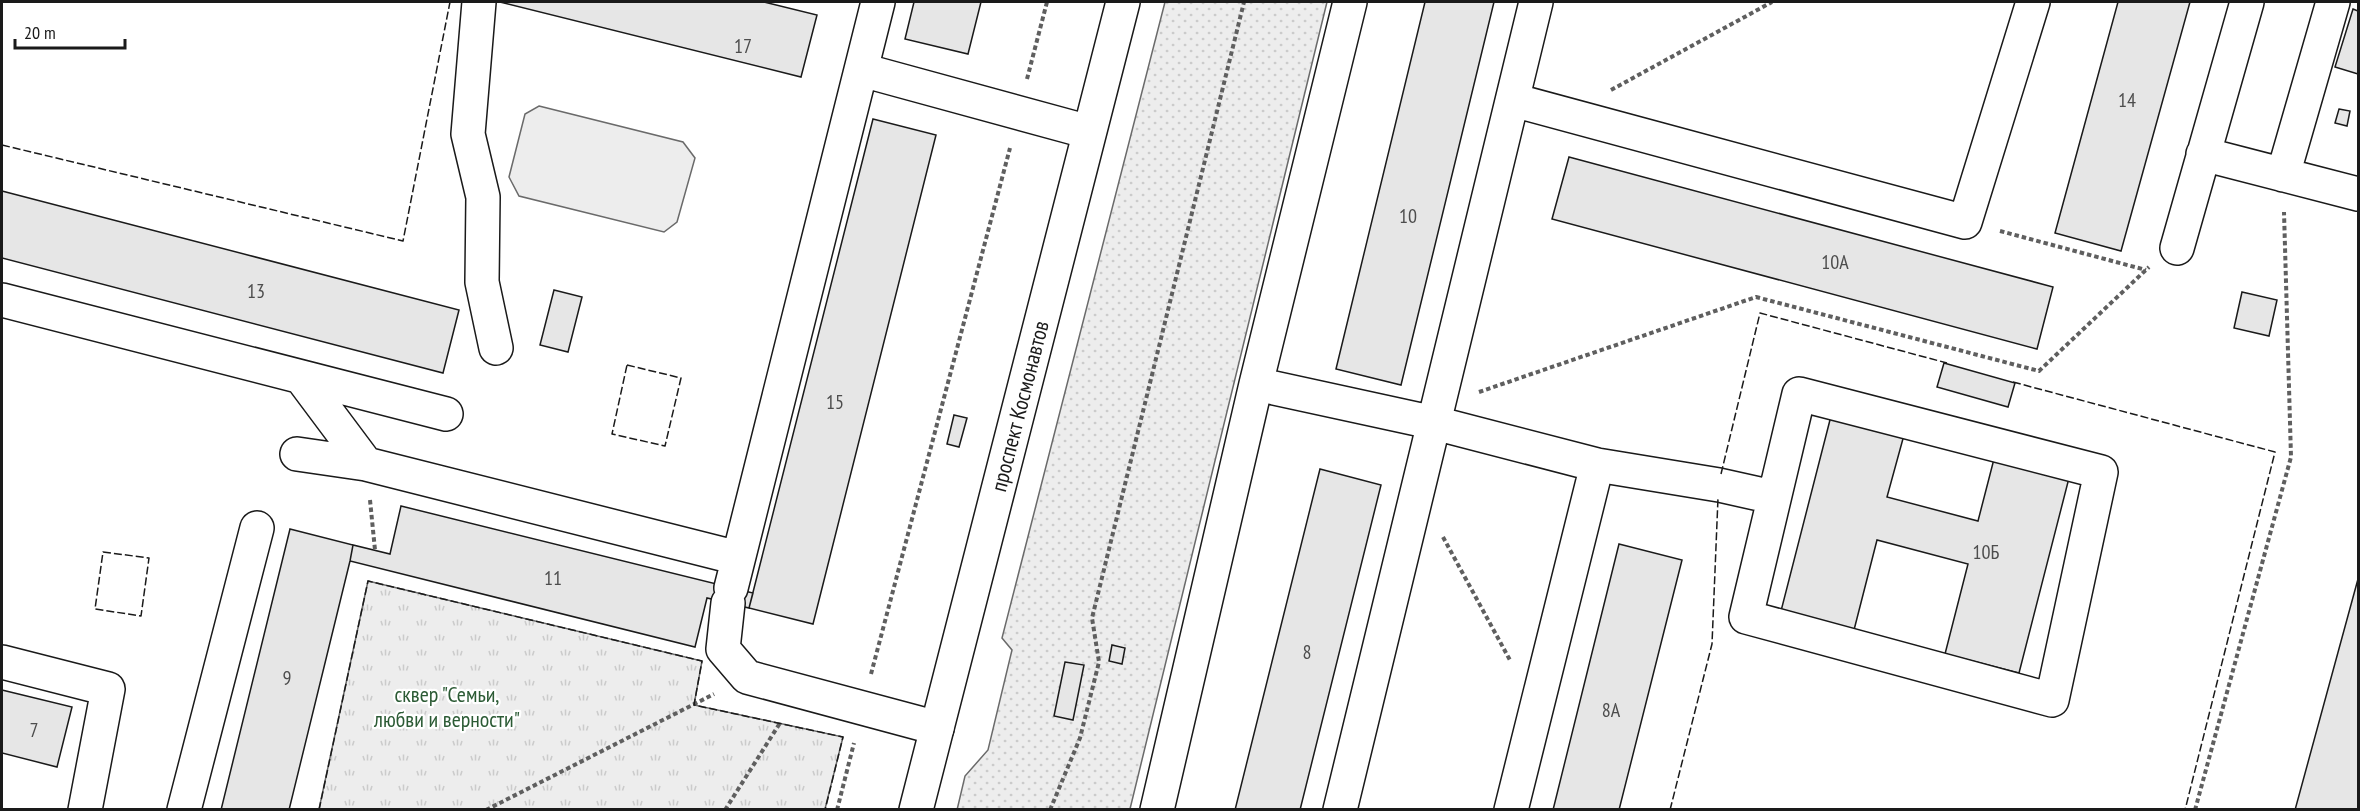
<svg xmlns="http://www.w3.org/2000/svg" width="2360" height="811" viewBox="0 0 2360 811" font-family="'PT Sans Narrow',sans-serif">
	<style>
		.grass { fill: url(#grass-dots); stroke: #6a6a6a; stroke-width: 1.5 }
		.park { fill: url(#park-tufts); stroke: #6a6a6a; stroke-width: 1.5 }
		.built { fill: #ededed; stroke: #6a6a6a; stroke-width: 1.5 }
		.building { fill: #e6e6e6; stroke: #1a1a1a; stroke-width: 1.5 }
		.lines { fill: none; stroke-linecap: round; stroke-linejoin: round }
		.minor-casing { stroke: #1a1a1a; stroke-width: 36 }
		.major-casing { stroke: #1a1a1a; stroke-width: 36 }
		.path { stroke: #5f5f5f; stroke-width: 4; stroke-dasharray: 4.5 3; stroke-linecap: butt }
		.minor { stroke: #fff; stroke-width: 33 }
		.major { stroke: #fff; stroke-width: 33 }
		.fence { stroke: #1a1a1a; stroke-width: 1.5; stroke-dasharray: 8 3; stroke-linecap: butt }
		.labels { text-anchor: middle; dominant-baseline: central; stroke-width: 4.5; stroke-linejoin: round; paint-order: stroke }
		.number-label { font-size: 20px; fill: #4d4d4d }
		.street-label { font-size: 22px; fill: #1a1a1a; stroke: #fff }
		.park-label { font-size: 22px; fill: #2b5a34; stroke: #fff }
	</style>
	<defs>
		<pattern id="grass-dots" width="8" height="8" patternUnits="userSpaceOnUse" patternTransform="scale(1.5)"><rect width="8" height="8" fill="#ededed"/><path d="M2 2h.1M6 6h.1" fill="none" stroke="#cbcbcb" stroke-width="1.8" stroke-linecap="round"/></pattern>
		<pattern id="park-tufts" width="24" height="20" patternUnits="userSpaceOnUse" patternTransform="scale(1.5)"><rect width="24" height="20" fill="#ededed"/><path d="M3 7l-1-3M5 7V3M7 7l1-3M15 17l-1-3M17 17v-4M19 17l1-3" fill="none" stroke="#cbcbcb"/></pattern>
	</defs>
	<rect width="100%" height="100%" fill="#fff"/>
	<path class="grass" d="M 1165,2 L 1327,2 L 1130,809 L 957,810 L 965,776 L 988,750 L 1012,650 L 1002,638 Z"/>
	<path class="park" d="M 368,581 L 702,661 L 694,705 L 843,737 L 825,809 L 319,809 Z"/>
	<path class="built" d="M 539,106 L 683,142 L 695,158 L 677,222 L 664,232 L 519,196 L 509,177 L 525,114 Z"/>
	<path class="building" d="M 500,2 L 764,2 L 817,15 L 801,77 Z
		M 914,2 L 981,2 L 968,54 L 905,39 Z
		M 1425,2 L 1494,2 L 1401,385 L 1336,369 Z
		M 2118,2 L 2190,2 L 2121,251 L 2055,233 Z
		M 2353,9 L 2358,11 L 2358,74 L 2335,67 Z
		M 2339,109 L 2350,111 L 2347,126 L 2335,123 Z
		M 873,119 L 936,135 L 813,624 L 749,608 Z
		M 1569,157 L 2053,287 L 2037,349 L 1552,219 Z
		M 2,191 L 459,310 L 443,373 L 2,258 Z
		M 554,290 L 582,297 L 568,352 L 540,345 Z
		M 2242,292 L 2277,300 L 2269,336 L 2234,328 Z
		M 1944,363 L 2015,383 L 2008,407 L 1937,387 Z
		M 954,415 L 967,418 L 959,447 L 947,444 Z
		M 1831,416 L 1904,435 L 1887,497 L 1978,521 L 1994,459 L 2069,478 L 2019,673 L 1945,654 L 1968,564 L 1877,540 L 1854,630 L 1781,611 Z
		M 1320,469 L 1381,485 L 1300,810 L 1235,810 Z
		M 401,506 L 753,593 L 749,608 L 707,598 L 695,647 L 350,561 L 353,545 L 390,554 Z
		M 290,529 L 353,545 L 350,561 L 289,810 L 221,810 Z
		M 1619,544 L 1682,560 L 1619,810 L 1553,810 Z
		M 2358,579 L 2358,810 L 2295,810 Z
		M 1112,645 L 1125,648 L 1122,664 L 1109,661 Z
		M 1065,662 L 1084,665 L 1073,720 L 1054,716 Z
		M 2,690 L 72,707 L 57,767 L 2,753 Z"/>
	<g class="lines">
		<g class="minor-casing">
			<path id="minor" d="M 479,2 L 468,134 L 483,197 L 482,282 L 496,348
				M 862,70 L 1089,132
				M 1513,100 L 1965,222 L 2033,2
				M 2203,154 L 2358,194
				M 2283,175 L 2333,2
				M 2177,248 L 2247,2
				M 2,300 L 446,414
				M 301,377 L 366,464
				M 1256,384 L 1435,423 L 1597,465 L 1719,485 L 1773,497
				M 1799,394 L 2101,472 L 2052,700 L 1746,617 Z
				M 297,454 L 366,464 L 738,558
				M 731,588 L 878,2
				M 728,603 L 723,649 L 747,677 L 937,728
				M 2,662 L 108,689 L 85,810
				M 184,810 L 257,528
				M 1157,810 L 1256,384 L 1350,2
				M 1340,810 L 1536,2
				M 1511,810 L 1597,465"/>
		</g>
		<g class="major-casing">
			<g id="major">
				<path id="s1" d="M 916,810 L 1123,2"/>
			</g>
		</g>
		<path class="path" d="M 1027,79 L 1047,2
			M 1611,90 L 1772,2
			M 2000,231 L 2146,270
			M 1479,392 L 1756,297 L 2039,371 L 2149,267
			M 370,500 L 375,550
			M 1443,537 L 1511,662
			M 871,674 L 1010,148
			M 486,810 L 714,694
			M 725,810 L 780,723
			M 837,810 L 854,743
			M 1050,810 L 1080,738 L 1099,662 L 1092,618 L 1244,2
			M 2195,810 L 2291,457 L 2284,212"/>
		<use href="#minor" class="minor"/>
		<use href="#major" class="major"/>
		<path class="fence" d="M 2,145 L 403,241 L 450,2
			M 627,365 L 681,378 L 665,446 L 612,434 Z
			M 2013,382 L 2275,452 L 2185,810
			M 1721,474 L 1760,313 L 1947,363
			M 103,552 L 149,558 L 141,616 L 95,609 Z
			M 319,810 L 368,581 L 702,661 L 694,705 L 843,737 L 825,810
			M 1670,810 L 1712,644 L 1718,498"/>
	</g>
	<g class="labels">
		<g class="number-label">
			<text x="743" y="46">17</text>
			<text x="2127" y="100">14</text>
			<text x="1408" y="216">10</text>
			<text x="1835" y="262">10А</text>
			<text x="256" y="291">13</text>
			<text x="835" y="402">15</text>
			<text x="1986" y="552">10Б</text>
			<text x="553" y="578">11</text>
			<text x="1307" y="652">8</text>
			<text x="287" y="678">9</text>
			<text x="1611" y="710">8А</text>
			<text x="34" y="730">7</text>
		</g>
		<g class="street-label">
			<text stroke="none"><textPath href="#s1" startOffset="417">проспект Космонавтов</textPath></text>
		</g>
		<g class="park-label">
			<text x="447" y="694">сквер "Семьи,<tspan x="447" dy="25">любви и верности"</tspan></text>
		</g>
	</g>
	<rect width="2360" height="811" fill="none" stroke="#1a1a1a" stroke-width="6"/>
	<path d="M15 39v9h110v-9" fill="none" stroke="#1a1a1a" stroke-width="3"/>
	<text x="24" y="39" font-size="18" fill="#1a1a1a" stroke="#ffffff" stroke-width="4.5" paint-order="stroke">20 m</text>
</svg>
